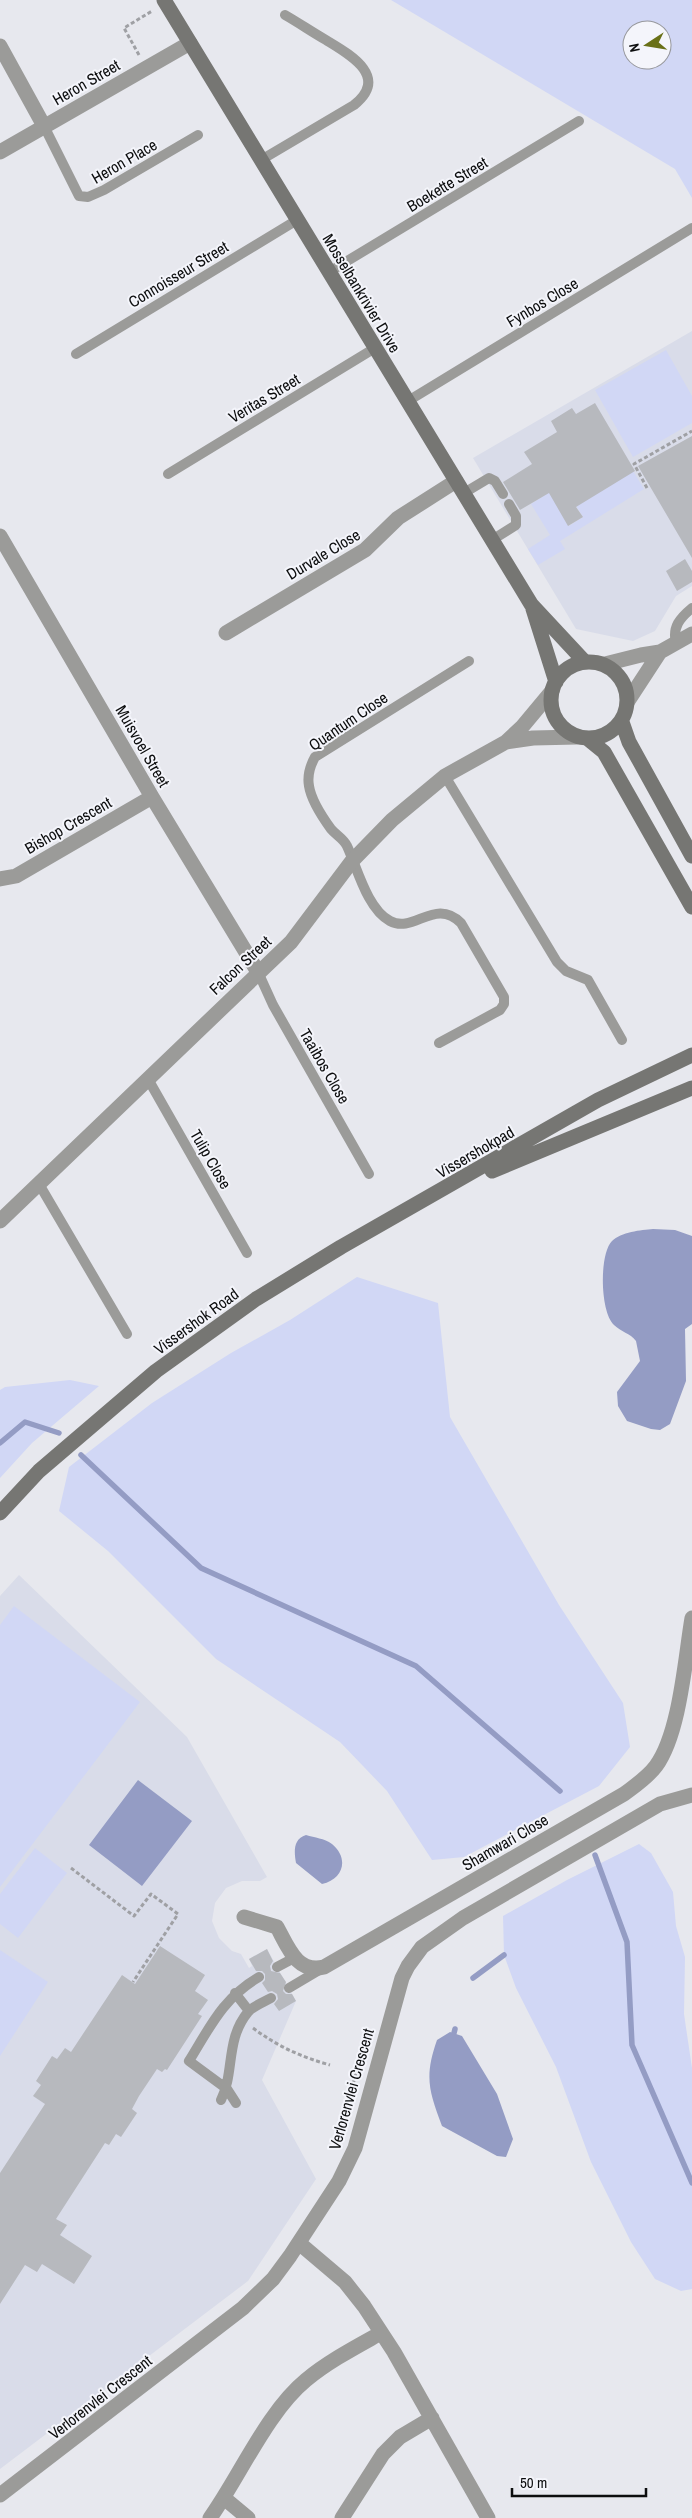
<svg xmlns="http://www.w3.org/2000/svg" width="692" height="2518" viewBox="0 0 692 2518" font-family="'Archivo Narrow',sans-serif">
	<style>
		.built { fill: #d9dce9 }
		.green { fill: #d1d7f5; fill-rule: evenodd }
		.water { fill: #949cc4 }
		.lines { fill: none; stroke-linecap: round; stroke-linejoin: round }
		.stream { stroke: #949cc4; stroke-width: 5.5 }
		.building { fill: #b7b9be }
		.path { stroke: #9fa0a4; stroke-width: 3; stroke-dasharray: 4 2.5; stroke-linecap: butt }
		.lane { stroke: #9b9b99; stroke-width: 10 }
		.street { stroke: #9b9b99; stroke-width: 15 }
		.secondary { stroke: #767673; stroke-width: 15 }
		.labels { text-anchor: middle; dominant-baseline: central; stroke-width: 4; stroke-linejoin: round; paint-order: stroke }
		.street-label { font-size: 16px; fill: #0c0d0e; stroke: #f4f5fb }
	</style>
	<rect width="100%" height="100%" fill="#e7e8ee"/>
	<path class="built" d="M 692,331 L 692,586 L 676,596 L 655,631 L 633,641 L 576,629 L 473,458 Z
		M 19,1575 L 187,1737 L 267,1877 L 260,1881 L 242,1881 L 226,1888 L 215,1903 L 212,1921 L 219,1938 L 232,1951 L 241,1954 L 249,1968 L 252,1966 L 249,1959 L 267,1949 L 296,2001 L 262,2080 L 316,2179 L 248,2281 L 0,2469 L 0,1596 Z"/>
	<path class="green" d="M 391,0 L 692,0 L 692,198 L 675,169 ZM 632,30 L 662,30 L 662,60 L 632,60 Z
		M 666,350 L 692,396 L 692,423 L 633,457 L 595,390 Z
		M 630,466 L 644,489 L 560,541 L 565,549 L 538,565 L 528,549 L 550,535 L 531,504 L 550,492 L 569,526 L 583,517 L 571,498 C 602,494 610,490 630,466 Z
		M 357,1277 L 438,1303 L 450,1417 L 559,1605 L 623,1703 L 630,1747 L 599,1786 L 464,1857 L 432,1860 L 387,1791 L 340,1742 L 216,1659 L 108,1551 L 59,1511 L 69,1467 L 152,1403 L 231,1353 L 290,1320 Z
		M 70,1380 L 99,1386 L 32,1443 L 0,1478 L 0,1390 L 5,1387 Z
		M 14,1606 L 140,1702 L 0,1887 L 0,1625 Z
		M 639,1844 L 651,1853 L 673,1892 L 676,1926 L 685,1957 L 684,2014 L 692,2068 L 692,2289 L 681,2291 L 655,2279 L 631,2242 L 591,2162 L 556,2067 L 516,1988 L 504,1955 L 503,1916 L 567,1880 Z
		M 35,1848 L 67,1873 L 18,1938 L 0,1924 L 0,1894 Z
		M 0,1950 L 48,1982 L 0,2056 Z"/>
	<path class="water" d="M 653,1229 L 675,1230 L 692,1236 L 692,1324 L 685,1329 L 686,1381 L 670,1424 L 660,1430 L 651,1429 L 627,1421 L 618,1406 L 617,1392 L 640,1361 L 636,1341 C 630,1333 621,1332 614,1325 C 600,1312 599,1254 612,1241 C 621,1232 641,1230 653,1229 Z
		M 138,1780 L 192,1821 L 142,1886 L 89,1845 Z
		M 306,1835 C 315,1838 324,1838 332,1844 C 349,1858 344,1879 322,1884 L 296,1863 C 294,1852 293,1839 306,1835 Z
		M 450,2032 L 462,2036 L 497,2094 L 513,2139 L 506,2157 L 497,2156 L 442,2126 C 429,2091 424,2077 437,2040 Z"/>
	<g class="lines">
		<path class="stream" d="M 0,1443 L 25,1422 L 59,1433
			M 81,1455 L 201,1568 L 416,1666 L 560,1791
			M 595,1855 L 627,1942 L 632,2045 L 692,2183
			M 473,1978 L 504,1955
			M 454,2033 L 455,2029"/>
	</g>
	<path class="building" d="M 595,403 L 635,471 L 576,507 L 583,517 L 568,526 L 549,493 L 520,510 L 503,482 L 532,464 L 524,452 L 557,432 L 551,421 L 572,408 L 576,414 Z
		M 692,436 L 692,558 L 638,466 Z
		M 685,559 L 692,571 L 692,582 L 677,591 L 666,571 Z
		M 160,1946 L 205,1975 L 195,1991 L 208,2000 L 198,2014 L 202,2016 L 167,2070 L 165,2069 L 162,2072 L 157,2069 L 139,2096 L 132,2109 L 137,2113 L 121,2137 L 116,2134 L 109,2145 L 105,2143 L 56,2219 L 67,2225 L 60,2235 L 92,2256 L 74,2284 L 42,2264 L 37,2272 L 25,2265 L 0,2304 L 0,2173 L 45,2104 L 33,2096 L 41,2085 L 36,2081 L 52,2056 L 57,2059 L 65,2048 L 71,2052 L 122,1975 L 135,1984 Z
		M 267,1949 L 273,1961 L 270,1966 L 271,1971 L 280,1973 L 286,1982 L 283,1991 L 286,1994 L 292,1994 L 296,2001 L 279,2011 L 274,2004 L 278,1999 L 277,1994 L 272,1991 L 268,1992 L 262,1983 L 265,1980 L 265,1974 L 262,1971 L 256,1971 L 249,1959 Z"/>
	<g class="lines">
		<path class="path" d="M 139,55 L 124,28 L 152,11
			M 647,488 L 634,464 L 692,431
			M 71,1868 L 134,1916 L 151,1894 L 178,1914 L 133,1982
			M 253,2028 C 277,2046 301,2057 330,2065
			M 336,2146 L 363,2048"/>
		<path class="lane" d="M 44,126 L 79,196 L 88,197 L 104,190 L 198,135
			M 261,160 L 354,105 C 390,76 349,54 326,40 C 312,32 299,23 285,15
			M 329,272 L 579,121
			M 76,354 L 297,220
			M 408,401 L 692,228
			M 168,474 L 375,348
			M 464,493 L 489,478 L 495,481 L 503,494
			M 492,540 L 516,525 L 516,516 L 509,504
			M 676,643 C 672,627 680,618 692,608
			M 445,776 L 557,962 L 566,971 L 588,980 L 622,1040
			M 258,972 L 273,1005 L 369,1174
			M 439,1043 L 500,1010 L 504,1004 L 504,997 L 461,923 C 435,897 414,934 390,921 C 367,909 357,867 347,846 C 344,839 336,835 331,829 C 323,818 311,799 309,786 C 307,775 310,766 315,757 L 469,661
			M 148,1079 L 247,1253
			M 39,1184 L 127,1334
			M 277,1967 L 294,1958
			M 289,1988 L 321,1969
			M 235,1993 L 249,2011
			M 221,2100 C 235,2072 225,2040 248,2012 C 253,2006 264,2002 271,1998
			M 236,2103 L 227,2089 L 189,2061 C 210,2027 223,1998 259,1977"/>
		<path class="street" d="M 0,46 L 44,126
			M 0,152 L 190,43
			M 0,536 L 152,797 L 258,972
			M 226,633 L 365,550 L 398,518 L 456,481
			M 605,664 L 641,655 L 660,652 L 692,634
			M 628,701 L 660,652
			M 506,742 L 533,738 L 577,737
			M 0,879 L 16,876 L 152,797
			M 0,1221 L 291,942 L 352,861 L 392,820 L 445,776 L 506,742 L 522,727 L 552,691
			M 244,1917 L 277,1927 C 288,1947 297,1974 324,1967 L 624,1794 C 636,1785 647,1778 656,1766 C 680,1733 685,1659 692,1618
			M 299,2243 L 345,2282 L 364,2306 L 394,2352 L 488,2518
			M 0,2495 L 243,2308 L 273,2279 L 290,2256 L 339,2181 L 355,2148 L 402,1978 L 408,1966 L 422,1947 L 463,1918 L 660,1804 L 692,1795
			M 224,2498 L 248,2518
			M 210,2518 C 240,2476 267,2412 306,2380 C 329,2361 356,2347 381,2333
			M 342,2518 L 383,2454 L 400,2437 L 432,2418"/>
		<path class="secondary" d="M 164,0 L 531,604 L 585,662
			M 533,609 L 556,682
			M551 700a38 38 0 1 1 76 0a38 38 0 1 1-76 0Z
			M 622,722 L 629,742 L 692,856
			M 588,739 L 604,752 L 692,907
			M 492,1171 L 692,1088
			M 0,1513 L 39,1471 L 156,1371 L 256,1299 L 341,1247 L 598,1100 L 692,1055"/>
	</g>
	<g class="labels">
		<g class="street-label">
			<text transform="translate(86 82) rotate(-30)">Heron Street</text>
			<text transform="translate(124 161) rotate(-30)">Heron Place</text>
			<text transform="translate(447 184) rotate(-31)">Boekette Street</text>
			<text transform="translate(178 274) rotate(-31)">Connoisseur Street</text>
			<text transform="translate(362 293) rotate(59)">Mosselbankrivier Drive</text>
			<text transform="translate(542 302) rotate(-31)">Fynbos Close</text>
			<text transform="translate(264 398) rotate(-31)">Veritas Street</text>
			<text transform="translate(323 554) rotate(-31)">Durvale Close</text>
			<text transform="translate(348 721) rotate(-34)">Quantum Close</text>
			<text transform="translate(143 746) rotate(60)">Muisvoel Street</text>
			<text transform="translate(68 825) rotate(-30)">Bishop Crescent</text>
			<text transform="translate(240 965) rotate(-43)">Falcon Street</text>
			<text transform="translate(325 1066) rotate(60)">Taaibos Close</text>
			<text transform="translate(475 1152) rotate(-30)">Vissershokpad</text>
			<text transform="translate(211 1159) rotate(60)">Tulip Close</text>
			<text transform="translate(196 1321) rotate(-36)">Vissershok Road</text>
			<text transform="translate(505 1842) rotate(-30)">Shamwari Close</text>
			<text transform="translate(351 2089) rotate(-74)">Verlorenvlei Crescent</text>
			<text transform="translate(100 2397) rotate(-38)">Verlorenvlei Crescent</text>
		</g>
	</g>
	<g transform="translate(647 45) rotate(258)"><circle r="24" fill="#f4f5fb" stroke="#97989c"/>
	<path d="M0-4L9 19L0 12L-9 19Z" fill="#697017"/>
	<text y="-8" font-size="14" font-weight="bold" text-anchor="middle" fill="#0c0d0e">N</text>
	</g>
	<path d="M512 2488v8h134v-8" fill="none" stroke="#0c0d0e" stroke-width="2.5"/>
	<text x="520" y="2488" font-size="15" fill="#0c0d0e" stroke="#f4f5fb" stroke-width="4" paint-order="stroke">50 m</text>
</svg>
